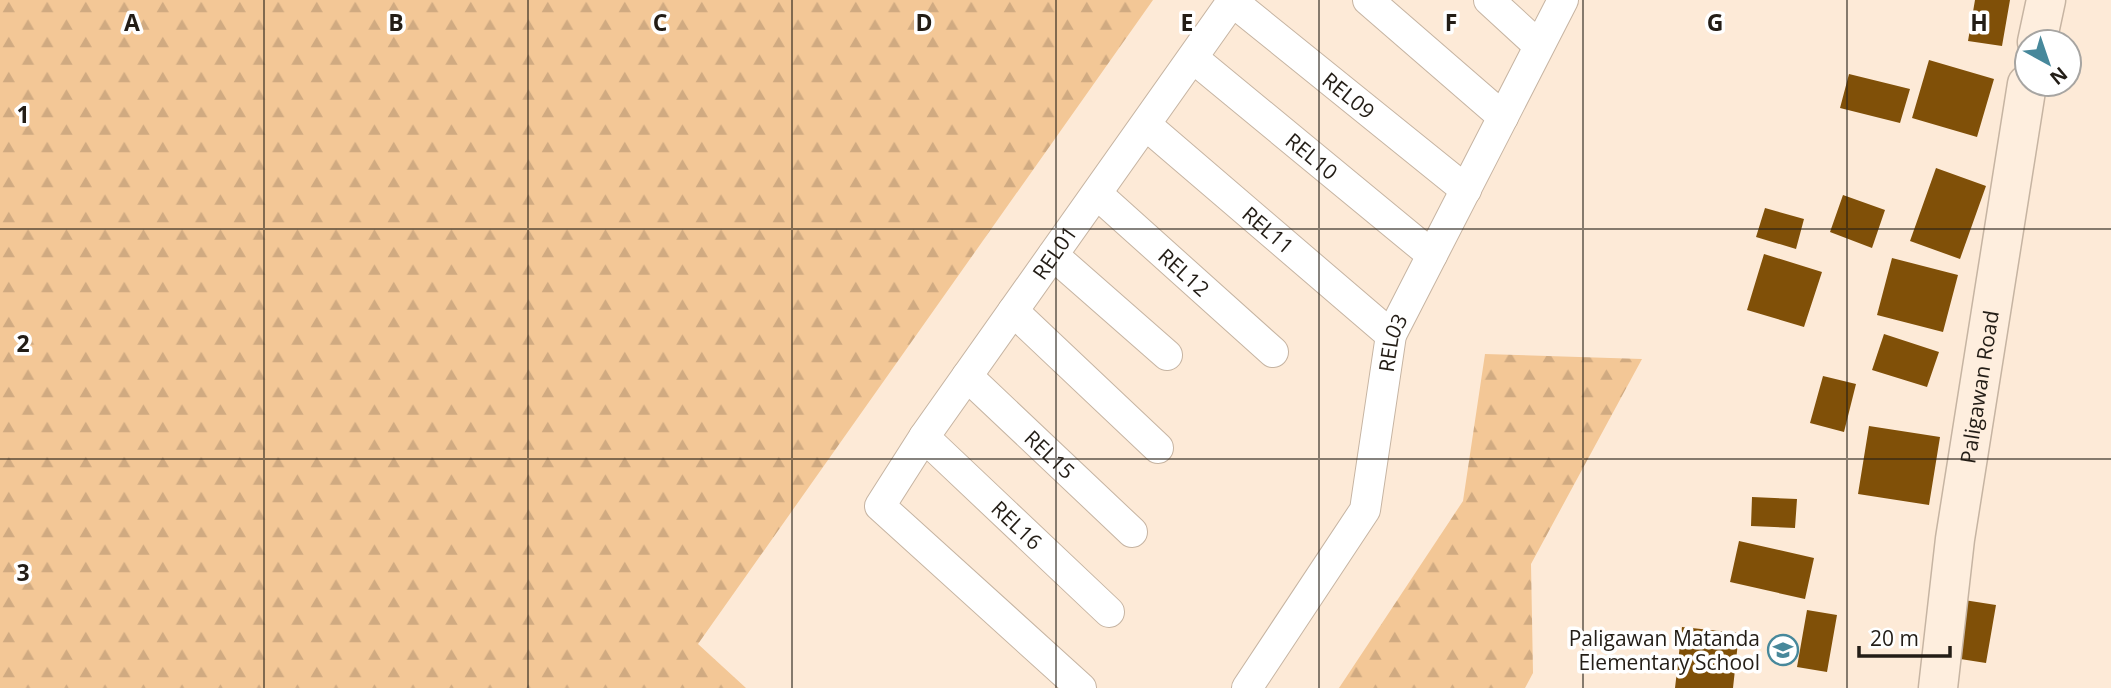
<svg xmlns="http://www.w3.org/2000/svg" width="2111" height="688" viewBox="0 0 2111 688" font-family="'Open Sans',sans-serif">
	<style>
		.forest { fill: url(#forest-firs) }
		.building { fill: #805008 }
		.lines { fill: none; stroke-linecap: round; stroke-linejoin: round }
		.street-casing { stroke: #c6b4a2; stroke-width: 32 }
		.secondary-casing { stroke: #c6b4a2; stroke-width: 41 }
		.street { stroke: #fff; stroke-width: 30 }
		.secondary { stroke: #feeede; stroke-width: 38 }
		.grid { fill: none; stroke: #231d16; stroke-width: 2; stroke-opacity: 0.55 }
		.labels { text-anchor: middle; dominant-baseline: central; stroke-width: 7; stroke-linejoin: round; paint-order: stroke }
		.street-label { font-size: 21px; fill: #231d16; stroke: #fff }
		.poi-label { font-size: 21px; fill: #231d16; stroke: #fff; text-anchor: end }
		.grid-label { font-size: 23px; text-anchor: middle; font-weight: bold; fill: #231d16; stroke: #fff; stroke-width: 7; stroke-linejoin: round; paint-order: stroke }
	</style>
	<defs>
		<pattern id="forest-firs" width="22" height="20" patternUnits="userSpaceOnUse" patternTransform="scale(1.75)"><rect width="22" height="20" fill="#f3c796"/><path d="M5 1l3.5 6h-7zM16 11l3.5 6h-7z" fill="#d0aa81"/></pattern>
	</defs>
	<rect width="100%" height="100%" fill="#fdead7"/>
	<path class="forest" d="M 0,0 L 1153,0 L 698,644 L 746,688 L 0,688 Z
		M 1485,354 L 1642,359 L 1531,564 L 1533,673 L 1525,688 L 1339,688 L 1463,501 Z"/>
	<path class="building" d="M 1975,0 L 2010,0 L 2002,46 L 1968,41 Z
		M 1929,60 L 1994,79 L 1977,137 L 1912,118 Z
		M 1849,74 L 1910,89 L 1900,123 L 1840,108 Z
		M 1936,168 L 1986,186 L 1960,259 L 1910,241 Z
		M 1843,195 L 1885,210 L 1872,248 L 1830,232 Z
		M 1765,208 L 1804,219 L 1796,249 L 1756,237 Z
		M 1764,254 L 1822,272 L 1804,327 L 1747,310 Z
		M 1892,258 L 1958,275 L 1943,332 L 1877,315 Z
		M 1884,334 L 1939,352 L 1927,387 L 1872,370 Z
		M 1823,376 L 1856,384 L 1844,432 L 1810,423 Z
		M 1869,426 L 1940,437 L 1929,505 L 1858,494 Z
		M 1752,497 L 1797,499 L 1795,528 L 1751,526 Z
		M 1739,541 L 1814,558 L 1805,599 L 1730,582 Z
		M 1964,600 L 1996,605 L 1986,663 L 1954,658 Z
		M 1807,610 L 1837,615 L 1827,672 L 1797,667 Z
		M 1682,627 L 1739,633 L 1733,688 L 1675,688 Z"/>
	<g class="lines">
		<g class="street-casing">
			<g id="street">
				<path d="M 1368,0 L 1503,117"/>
				<path d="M 1489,0 L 1538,45"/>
				<path id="s1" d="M 1232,1 L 1466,190"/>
				<path id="s2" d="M 1193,58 L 1432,255"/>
				<path id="s3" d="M 1146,125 L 1391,335"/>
				<path id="s4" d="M 1097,194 L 1273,352"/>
				<path d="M 1053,255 L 1167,355"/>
				<path d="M 1013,311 L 1158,448"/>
				<path id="s5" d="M 967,376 L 1132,532"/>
				<path id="s6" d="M 924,437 L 1109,612"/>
				<path id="s7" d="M 1081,688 L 880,506 L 924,437 L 1233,0"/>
				<path id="s8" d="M 1247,688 L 1365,510 L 1391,335 L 1563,0"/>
			</g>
		</g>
		<g class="secondary-casing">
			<g id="secondary">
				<path d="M 2037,42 L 2046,0"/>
				<path id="s9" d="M 1938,688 L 1955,539 L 2027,84"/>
			</g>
		</g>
		<use href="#street" class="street"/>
		<use href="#secondary" class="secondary"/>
	</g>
	<path class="grid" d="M 264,0 L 264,688M 528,0 L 528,688M 792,0 L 792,688M 1056,0 L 1056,688M 1319,0 L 1319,688M 1583,0 L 1583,688M 1847,0 L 1847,688M 0,229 L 2111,229M 0,459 L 2111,459"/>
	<defs>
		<g id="school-ring" transform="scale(1.575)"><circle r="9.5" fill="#fff" stroke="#47889b" stroke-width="1.5"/><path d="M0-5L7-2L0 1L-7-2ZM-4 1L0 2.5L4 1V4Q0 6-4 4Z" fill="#47889b"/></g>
	</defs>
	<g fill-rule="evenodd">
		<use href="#school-ring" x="1783" y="650"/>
	</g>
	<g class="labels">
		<g class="street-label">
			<text stroke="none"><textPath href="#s1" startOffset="150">REL09</textPath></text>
			<text stroke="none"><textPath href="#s2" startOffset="154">REL10</textPath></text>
			<text stroke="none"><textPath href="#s3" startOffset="161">REL11</textPath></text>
			<text stroke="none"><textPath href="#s7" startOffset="579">REL01</textPath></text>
			<text stroke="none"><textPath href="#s4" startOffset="117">REL12</textPath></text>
			<text stroke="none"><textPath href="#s8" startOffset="383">REL03</textPath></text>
			<text stroke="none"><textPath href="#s9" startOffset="304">Paligawan Road</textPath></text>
			<text stroke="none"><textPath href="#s5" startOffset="114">REL15</textPath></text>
			<text stroke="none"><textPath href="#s6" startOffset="128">REL16</textPath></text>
		</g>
		<g class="poi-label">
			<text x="1760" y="638">Paligawan Matanda<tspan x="1760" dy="24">Elementary School</tspan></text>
		</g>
	</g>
	<g class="grid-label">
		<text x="132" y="31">A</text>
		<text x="396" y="31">B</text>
		<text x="660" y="31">C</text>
		<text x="924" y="31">D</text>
		<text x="1187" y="31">E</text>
		<text x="1451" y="31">F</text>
		<text x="1715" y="31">G</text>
		<text x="1979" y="31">H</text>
		<text x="23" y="123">1</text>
		<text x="23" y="352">2</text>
		<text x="23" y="581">3</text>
	</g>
	<g transform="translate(2048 63) rotate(140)"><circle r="33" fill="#ffffff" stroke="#a7a5a2" stroke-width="2"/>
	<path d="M0-5L12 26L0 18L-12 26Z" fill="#47889b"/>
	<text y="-10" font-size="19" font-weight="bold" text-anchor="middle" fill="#231d16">N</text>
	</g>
	<path d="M1859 646v10h91v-10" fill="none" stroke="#231d16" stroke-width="3.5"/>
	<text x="1870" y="646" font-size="21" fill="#231d16" stroke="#ffffff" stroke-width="5" paint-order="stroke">20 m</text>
</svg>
